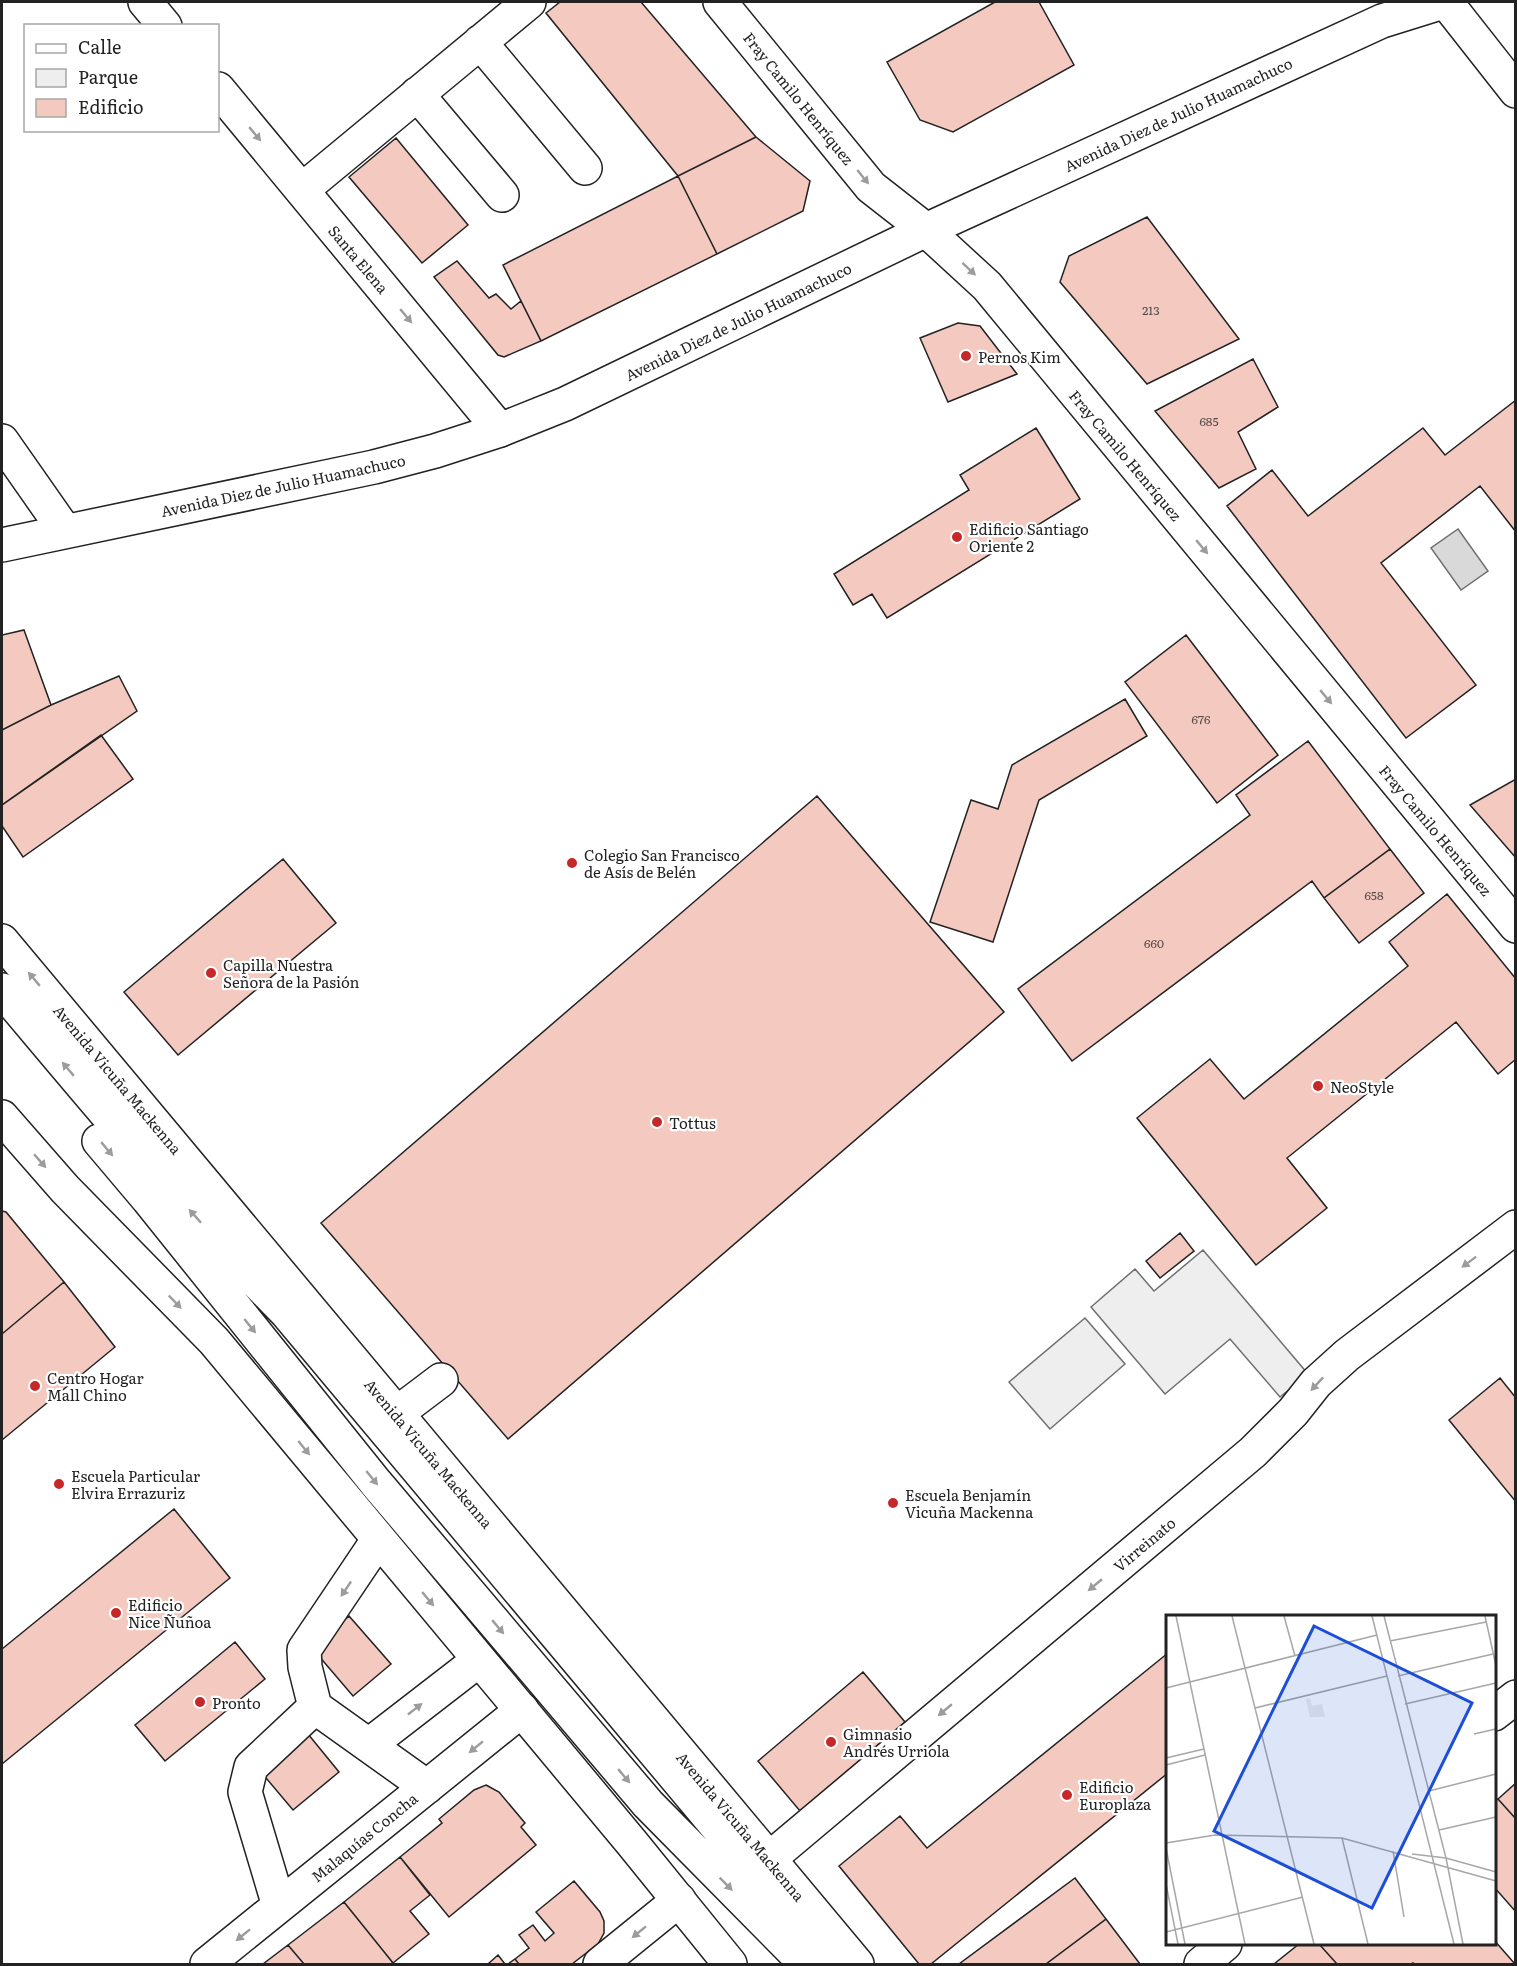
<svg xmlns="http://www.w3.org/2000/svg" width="1517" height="1966" viewBox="0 0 1517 1966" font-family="Literata,serif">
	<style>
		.green { fill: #eee; stroke: #6f6f6f; stroke-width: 1.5 }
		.water { fill: #d9d9d9; stroke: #6f6f6f; stroke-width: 1.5 }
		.building { fill: #f3c9c0; stroke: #222; stroke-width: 1.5 }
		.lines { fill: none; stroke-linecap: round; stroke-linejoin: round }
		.minor-casing { stroke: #222; stroke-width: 36 }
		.major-casing { stroke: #222; stroke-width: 36 }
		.minor { stroke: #fff; stroke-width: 33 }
		.major { stroke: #fff; stroke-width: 33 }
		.oneway { fill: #9c9c9c }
		.poi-dot { fill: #c62828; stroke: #fff; stroke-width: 2 }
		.labels { text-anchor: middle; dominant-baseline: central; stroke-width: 4.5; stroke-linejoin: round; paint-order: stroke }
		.number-label { font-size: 12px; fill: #564c4a }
		.street-label { font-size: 15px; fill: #222; stroke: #fff }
		.poi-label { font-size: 15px; fill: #222; stroke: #fff; text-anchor: start }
		.inset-road { fill: none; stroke: #a7a7a7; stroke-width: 1.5 }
		.view { fill: #1d4ed8; fill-opacity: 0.15; stroke: #1d4ed8; stroke-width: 3 }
		.inset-edge { fill: none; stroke: #222; stroke-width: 3 }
	</style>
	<rect width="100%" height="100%" fill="#fff"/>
	<path class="green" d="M 1203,1250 L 1308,1374 L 1280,1397 L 1230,1339 L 1165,1394 L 1091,1307 L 1135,1269 L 1154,1291 Z
		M 1085,1318 L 1125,1364 L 1050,1429 L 1009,1382 Z"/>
	<path class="water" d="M 1458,529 L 1488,571 L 1461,590 L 1431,548 Z"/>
	<path class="building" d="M 560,2 L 641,2 L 756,137 L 678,176 L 546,13 Z
		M 995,2 L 1039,2 L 1074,65 L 953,132 L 920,120 L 887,62 Z
		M 756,137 L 810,181 L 803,211 L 717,254 L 678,176 Z
		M 396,138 L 468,225 L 422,263 L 349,177 Z
		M 678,176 L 717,254 L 541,341 L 503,265 Z
		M 1147,217 L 1239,339 L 1147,384 L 1060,282 L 1069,256 Z
		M 457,261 L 489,298 L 496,294 L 511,309 L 521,301 L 541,341 L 504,357 L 498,355 L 434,277 Z
		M 958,323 L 980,326 L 1017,374 L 948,402 L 920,338 Z
		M 1253,359 L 1278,407 L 1238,432 L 1256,469 L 1219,488 L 1155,411 Z
		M 1516,400 L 1516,532 L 1480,486 L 1381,563 L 1476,685 L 1406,738 L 1227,506 L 1272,470 L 1308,516 L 1423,428 L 1445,455 Z
		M 1036,428 L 1080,499 L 887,618 L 872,594 L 853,605 L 834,574 L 969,490 L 960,475 Z
		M 24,630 L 51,705 L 2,730 L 2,635 Z
		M 1186,635 L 1278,755 L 1217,803 L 1125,682 Z
		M 119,676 L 137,711 L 2,805 L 2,730 L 51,705 Z
		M 1125,699 L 1147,736 L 1039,800 L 993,942 L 930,922 L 971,800 L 998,809 L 1012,765 Z
		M 101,735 L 133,779 L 23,857 L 2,826 L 2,805 Z
		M 1308,741 L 1390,849 L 1324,898 L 1312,881 L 1072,1061 L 1018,989 L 1250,815 L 1236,795 Z
		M 1516,779 L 1516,858 L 1470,805 Z
		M 817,796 L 1004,1012 L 508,1439 L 321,1223 Z
		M 1390,849 L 1424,893 L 1359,943 L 1324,898 Z
		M 283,859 L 336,923 L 178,1055 L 124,992 Z
		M 1447,894 L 1516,979 L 1516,1059 L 1498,1074 L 1456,1022 L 1287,1158 L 1327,1208 L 1256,1265 L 1137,1118 L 1210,1059 L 1244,1099 L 1408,966 L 1389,942 Z
		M 2,1211 L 6,1212 L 64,1282 L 2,1334 Z
		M 1180,1233 L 1194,1251 L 1160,1278 L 1146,1261 Z
		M 64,1282 L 115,1347 L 2,1440 L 2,1334 Z
		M 1500,1378 L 1516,1398 L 1516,1502 L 1449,1420 Z
		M 174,1509 L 230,1578 L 2,1764 L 2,1649 Z
		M 349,1616 L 391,1664 L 353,1696 L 312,1648 Z
		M 235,1642 L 265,1679 L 165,1761 L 135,1725 Z
		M 1168,1653 L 1168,1773 L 931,1964 L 919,1964 L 839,1866 L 900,1816 L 927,1848 Z
		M 863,1672 L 905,1722 L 800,1811 L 758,1761 Z
		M 308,1734 L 339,1772 L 293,1810 L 261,1772 Z
		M 1516,1783 L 1516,1819 L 1498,1799 Z
		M 486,1785 L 499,1792 L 525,1823 L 521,1827 L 536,1845 L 449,1917 L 400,1857 L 442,1823 L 439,1819 L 474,1790 Z
		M 1498,1799 L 1516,1819 L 1516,1912 L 1494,1887 L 1494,1801 Z
		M 400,1857 L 430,1895 L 410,1911 L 429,1934 L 393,1963 L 344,1902 Z
		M 1075,1878 L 1106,1919 L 1046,1964 L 959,1964 Z
		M 574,1881 L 600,1912 L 604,1921 L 604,1933 L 598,1944 L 572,1964 L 519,1964 L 515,1959 L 529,1948 L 519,1935 L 533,1925 L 545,1941 L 554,1933 L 536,1912 Z
		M 344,1902 L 393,1963 L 390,1964 L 304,1964 L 288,1945 Z
		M 1106,1919 L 1140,1964 L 1046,1964 Z
		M 1494,1940 L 1515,1964 L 1414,1964 L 1413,1963 L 1411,1964 L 1337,1964 L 1319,1944 L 1494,1944 Z
		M 1299,1944 L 1319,1944 L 1337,1964 L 1274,1964 Z
		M 288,1945 L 304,1964 L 263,1964 Z
		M 498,1955 L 505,1964 L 488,1964 Z
		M 515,1959 L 519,1964 L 508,1964 Z"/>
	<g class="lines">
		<g class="minor-casing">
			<path id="minor" d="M 145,2 L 165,26
				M 720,2 L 871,187 L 926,230 L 987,286 L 1516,926
				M 480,42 L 585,168
				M 218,89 L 500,430
				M 417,94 L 502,195
				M 302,190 L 529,2
				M 2,441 L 65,531
				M 2,990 C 94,1099 185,1210 286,1312 L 832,1964
				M 99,1141 L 148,1199 L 376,1483 L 648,1804 L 806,1964
				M 396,1414 L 441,1380
				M 378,1540 L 304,1650 L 305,1667 L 315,1707 L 427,1787
				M 1494,1714 L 1516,1697
				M 369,1745 L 479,1660
				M 769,1859 L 1253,1452 L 1293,1412 L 1316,1383 L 1347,1355 L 1516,1227
				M 279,1906 L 245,1792 L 251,1767 L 315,1707
				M 207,1964 L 522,1710
				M 600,1964 L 679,1900
				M 1201,1964 L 1225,1944"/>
		</g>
		<g class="major-casing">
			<path id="major" d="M 1446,2 L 1516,91
				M 2,545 L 374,467 L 435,451 L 500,430 L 565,404 L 926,230 L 1382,21 L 1443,2
				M 2,941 L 857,1964
				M 2,1117 L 65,1189 L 214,1341 L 632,1843 L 730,1964"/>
		</g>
		<use href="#minor" class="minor"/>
		<use href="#major" class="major"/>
	</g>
	<defs><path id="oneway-solid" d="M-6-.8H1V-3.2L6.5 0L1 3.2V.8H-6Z" transform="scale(1.5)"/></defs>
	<g class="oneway">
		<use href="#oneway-solid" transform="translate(255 134) rotate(50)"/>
		<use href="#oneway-solid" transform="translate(863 177) rotate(51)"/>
		<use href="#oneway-solid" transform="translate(969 269) rotate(43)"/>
		<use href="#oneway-solid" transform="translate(406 316) rotate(50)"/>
		<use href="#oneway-solid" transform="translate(1202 547) rotate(50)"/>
		<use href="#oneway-solid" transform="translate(1326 697) rotate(50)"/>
		<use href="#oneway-solid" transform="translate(34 979) rotate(-130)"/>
		<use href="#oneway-solid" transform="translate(68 1069) rotate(-130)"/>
		<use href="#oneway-solid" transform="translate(107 1149) rotate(50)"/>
		<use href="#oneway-solid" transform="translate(40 1161) rotate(49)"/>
		<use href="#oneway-solid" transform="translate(195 1216) rotate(-132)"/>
		<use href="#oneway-solid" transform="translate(1469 1262) rotate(143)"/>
		<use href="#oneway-solid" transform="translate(175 1302) rotate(46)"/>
		<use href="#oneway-solid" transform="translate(250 1326) rotate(51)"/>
		<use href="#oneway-solid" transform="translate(1317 1384) rotate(133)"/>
		<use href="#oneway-solid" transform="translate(304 1448) rotate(51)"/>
		<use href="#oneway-solid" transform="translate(372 1478) rotate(51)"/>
		<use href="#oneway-solid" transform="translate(1095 1585) rotate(140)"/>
		<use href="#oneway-solid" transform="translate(346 1589) rotate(124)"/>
		<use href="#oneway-solid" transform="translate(428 1599) rotate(50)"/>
		<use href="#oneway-solid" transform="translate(498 1627) rotate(50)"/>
		<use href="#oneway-solid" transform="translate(415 1709) rotate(-38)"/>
		<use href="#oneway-solid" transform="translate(945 1710) rotate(140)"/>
		<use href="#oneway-solid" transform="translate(476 1747) rotate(141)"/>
		<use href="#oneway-solid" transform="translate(624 1776) rotate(50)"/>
		<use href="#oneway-solid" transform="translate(726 1884) rotate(45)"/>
		<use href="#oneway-solid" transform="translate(639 1932) rotate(141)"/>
		<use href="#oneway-solid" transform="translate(243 1935) rotate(141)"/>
	</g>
	<g class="poi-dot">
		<circle cx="966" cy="356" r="6"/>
		<circle cx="957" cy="537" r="6"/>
		<circle cx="572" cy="863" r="6"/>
		<circle cx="211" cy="973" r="6"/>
		<circle cx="1318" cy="1086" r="6"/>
		<circle cx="657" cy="1122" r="6"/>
		<circle cx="35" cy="1386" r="6"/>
		<circle cx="59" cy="1484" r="6"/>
		<circle cx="893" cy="1503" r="6"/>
		<circle cx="116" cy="1613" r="6"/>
		<circle cx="200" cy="1702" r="6"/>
		<circle cx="831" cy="1742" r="6"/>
		<circle cx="1067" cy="1795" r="6"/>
	</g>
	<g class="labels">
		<g class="number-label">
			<text x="1151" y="310">213</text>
			<text x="1209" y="421">685</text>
			<text x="1201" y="719">676</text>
			<text x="1374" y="895">658</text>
			<text x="1154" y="943">660</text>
		</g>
		<g class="street-label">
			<text transform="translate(799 98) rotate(51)">Fray Camilo Henríquez</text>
			<text transform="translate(1178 114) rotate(-25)">Avenida Diez de Julio Huamachuco</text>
			<text transform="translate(359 259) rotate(50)">Santa Elena</text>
			<text transform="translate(738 321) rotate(-26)">Avenida Diez de Julio Huamachuco</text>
			<text transform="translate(1126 455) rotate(50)">Fray Camilo Henríquez</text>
			<text transform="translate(283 485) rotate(-12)">Avenida Diez de Julio Huamachuco</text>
			<text transform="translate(1436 830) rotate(50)">Fray Camilo Henríquez</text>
			<text transform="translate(118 1079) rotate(50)">Avenida Vicuña Mackenna</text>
			<text transform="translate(429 1453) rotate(50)">Avenida Vicuña Mackenna</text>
			<text transform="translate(1144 1544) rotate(-40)">Virreinato</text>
			<text transform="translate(741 1826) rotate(50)">Avenida Vicuña Mackenna</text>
			<text transform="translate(364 1837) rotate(-39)">Malaquías Concha</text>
		</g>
		<g class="poi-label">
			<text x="978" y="356">Pernos Kim</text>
			<text x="969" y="528">Edificio Santiago<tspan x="969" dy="17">Oriente 2</tspan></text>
			<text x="584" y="854">Colegio San Francisco<tspan x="584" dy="17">de Asís de Belén</tspan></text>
			<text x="223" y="964">Capilla Nuestra<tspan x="223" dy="17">Señora de la Pasión</tspan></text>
			<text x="1330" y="1086">NeoStyle</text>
			<text x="669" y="1122">Tottus</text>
			<text x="47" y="1377">Centro Hogar<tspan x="47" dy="17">Mall Chino</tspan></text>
			<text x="71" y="1475">Escuela Particular<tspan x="71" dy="17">Elvira Errazuriz</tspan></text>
			<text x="905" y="1494">Escuela Benjamín<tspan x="905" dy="17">Vicuña Mackenna</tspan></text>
			<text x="128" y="1604">Edificio<tspan x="128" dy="17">Nice Ñuñoa</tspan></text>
			<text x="212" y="1702">Pronto</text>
			<text x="843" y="1733">Gimnasio<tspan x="843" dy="17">Andrés Urriola</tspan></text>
			<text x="1079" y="1786">Edificio<tspan x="1079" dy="17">Europlaza</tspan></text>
		</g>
	</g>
	<g transform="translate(1166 1615)">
		<rect width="330" height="330" fill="#fff"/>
		<path d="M 144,83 L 146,91 L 156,89 L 159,102 L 144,102 L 140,84 Z" fill="#eee"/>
		<path class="inset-road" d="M 10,1 L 79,329M 66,1 L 148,329M 118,1 L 129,41M 206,1 L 288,329M 218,1 L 280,243 L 297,329M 319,1 L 330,51M 224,26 L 320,7M 232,61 L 327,39M 0,73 L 211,20M 239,89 L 330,68M 89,93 L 221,61M 308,119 L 330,114M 0,143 L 38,134M 0,150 L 39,140M 263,176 L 330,159M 273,215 L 330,202M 176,223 L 202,329M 0,228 L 49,220 L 176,223 L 330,266M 0,233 L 19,329M 227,236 L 238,302M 246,239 L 280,243 L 330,257M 0,269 L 12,329M 0,317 L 137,282"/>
		<path class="view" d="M 148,11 L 306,88 L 206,293 L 48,216 Z"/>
		<rect width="330" height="330" class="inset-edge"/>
	</g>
	<rect width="1517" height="1966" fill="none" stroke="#222222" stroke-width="6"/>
	<rect x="24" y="24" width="195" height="108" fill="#ffffff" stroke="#a7a7a7" stroke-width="1.5"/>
	<rect x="36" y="44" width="30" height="9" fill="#ffffff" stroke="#a7a7a7" stroke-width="1.5"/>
	<text x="78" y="54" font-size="18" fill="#222222">Calle</text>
	<rect x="36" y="69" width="30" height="18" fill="#eeeeee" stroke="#a7a7a7" stroke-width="1.5"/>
	<text x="78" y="84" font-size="18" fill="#222222">Parque</text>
	<rect x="36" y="99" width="30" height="18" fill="#f3c9c0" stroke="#a7a7a7" stroke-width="1.5"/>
	<text x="78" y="114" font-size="18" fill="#222222">Edificio</text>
</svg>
